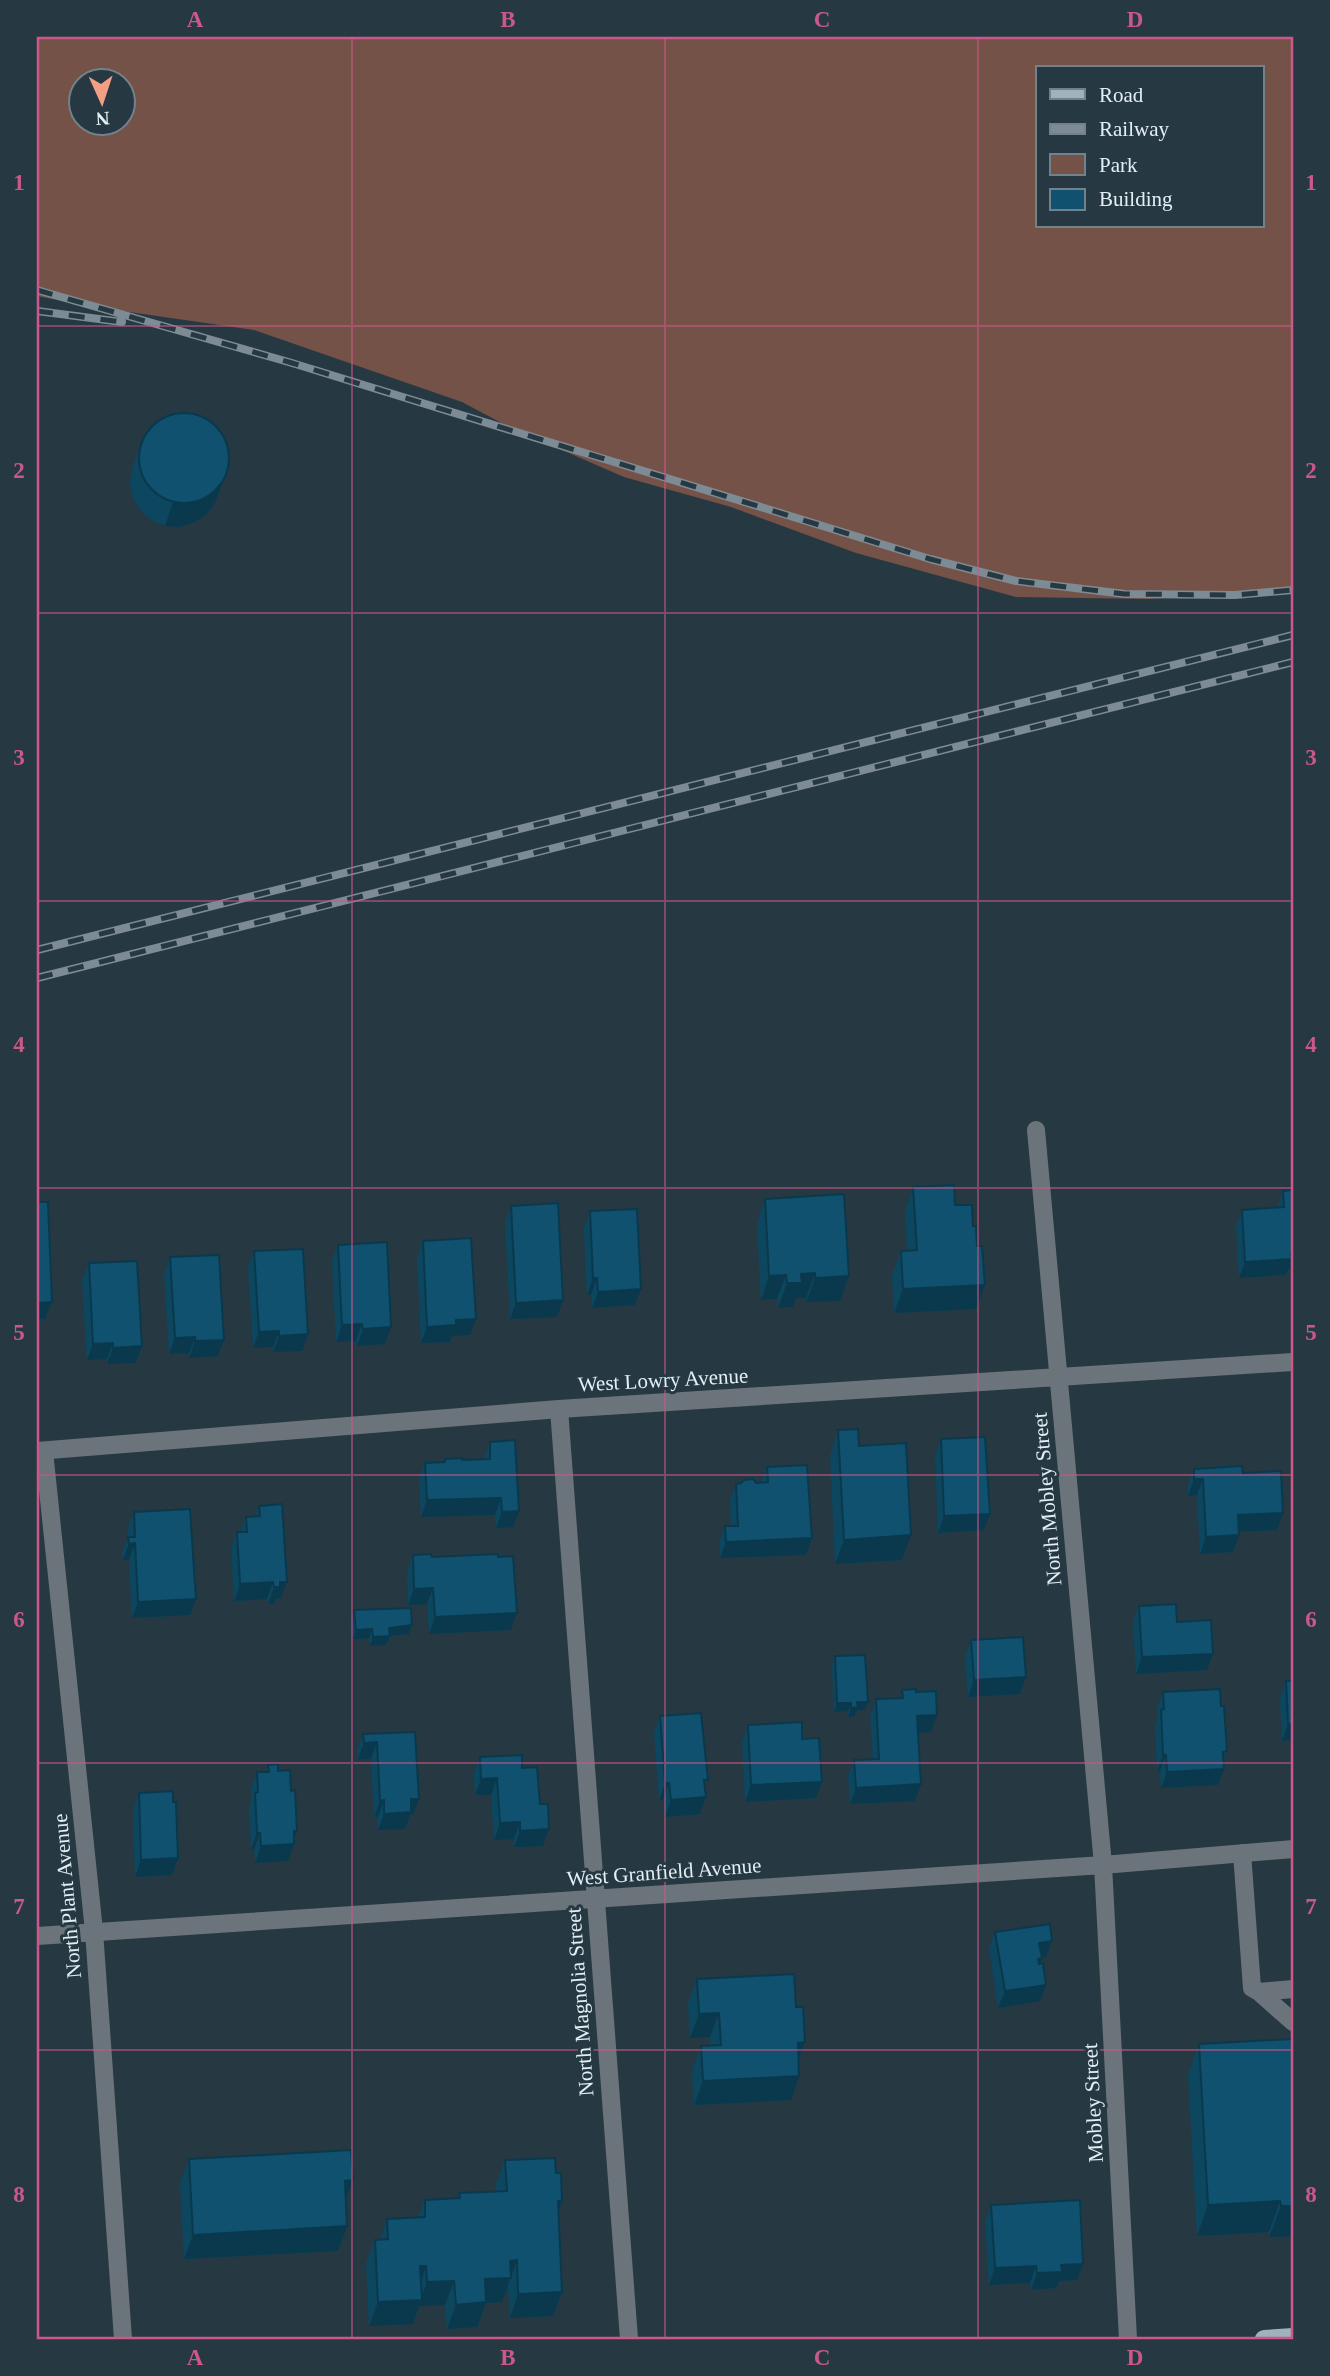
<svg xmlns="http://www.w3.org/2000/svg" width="1330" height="2376" viewBox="0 0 1330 2376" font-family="'Times New Roman',serif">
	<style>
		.green { fill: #755247; fill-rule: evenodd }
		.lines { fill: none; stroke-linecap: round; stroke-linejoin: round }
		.minor { stroke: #6b747a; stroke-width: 18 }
		.major { stroke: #9fb2bd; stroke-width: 18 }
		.rail-casing { stroke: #7c8b94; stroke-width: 8 }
		.rail { stroke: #263943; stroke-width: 5; stroke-dasharray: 16; stroke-linecap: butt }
		.wall { fill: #0d465f }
		.shaded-wall { fill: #0a394d }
		.building { fill: #0f516e; stroke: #0a394d; stroke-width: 2 }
		.grid { fill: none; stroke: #cc5889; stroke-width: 2; stroke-opacity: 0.55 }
		.labels { text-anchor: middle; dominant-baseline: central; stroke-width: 6; stroke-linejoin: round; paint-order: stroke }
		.street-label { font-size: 21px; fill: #e3eef5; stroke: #263943 }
		.neatline { fill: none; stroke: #cc5889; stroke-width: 2.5 }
		.grid-label { font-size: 23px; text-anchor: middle; font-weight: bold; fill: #cc5889 }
	</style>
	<rect width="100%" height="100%" fill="#263943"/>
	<path class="green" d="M 37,37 L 1293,37 L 1293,590 L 1148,599 L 1016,597 L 856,553 L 731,507 L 624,477 L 509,427 L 462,402 L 254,330 L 88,306 L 37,296 ZM 1038,68 L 1262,68 L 1262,226 L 1038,226 ZM 80,80 L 122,80 L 122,122 L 80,122 Z"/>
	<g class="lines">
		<path class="minor" d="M 1036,1130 L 1103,1865 L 1128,2339
			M 559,1409 L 629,2339
			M 37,1451 L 559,1409 L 1293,1362
			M 44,1451 L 94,1931 L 123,2339
			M 1242,1853 L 1252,1988 L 1259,1992 L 1293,1989
			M 37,1936 L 1103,1865 L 1293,1849
			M 1259,1992 L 1293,2022"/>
		<path class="major" d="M 1264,2339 L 1293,2337"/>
		<g class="rail-casing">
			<path id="rail" d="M 37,290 L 292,363 L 930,559 L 1016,581 L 1125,594 L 1235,595 L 1293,590
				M 37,311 L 122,322
				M 37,950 L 1293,635
				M 37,978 L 1293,662"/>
		</g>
		<use href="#rail" class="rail"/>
	</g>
	<path class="wall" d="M 140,445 L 215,503 L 206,515 L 193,523 L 179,527 L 165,526 L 151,520 L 140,510 L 133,498 L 130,483 L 132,469 Z
		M 913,1187 L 955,1205 L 973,1226 L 977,1246 L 976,1309 L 894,1313 L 892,1275 L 901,1251 L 907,1250 L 905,1212 Z
		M 1283,1191 L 1288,1269 L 1286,1275 L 1239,1278 L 1236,1226 L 1242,1210 L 1277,1208 Z
		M 765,1199 L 849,1276 L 840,1301 L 806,1302 L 806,1298 L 796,1298 L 793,1307 L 778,1308 L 777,1299 L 761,1300 L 757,1223 Z
		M 511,1206 L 557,1317 L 510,1319 L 505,1222 Z
		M 590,1211 L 635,1305 L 592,1308 L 591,1295 L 587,1295 L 584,1228 Z
		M 423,1241 L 470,1335 L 452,1336 L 450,1342 L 421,1343 L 417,1258 Z
		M 338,1245 L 385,1344 L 357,1346 L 356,1341 L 336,1342 L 332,1261 Z
		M 254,1251 L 302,1351 L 273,1352 L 273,1347 L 253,1348 L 248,1268 Z
		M 170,1257 L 218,1356 L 189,1358 L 189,1353 L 169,1354 L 164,1274 Z
		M 89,1263 L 136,1363 L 107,1364 L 107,1359 L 87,1360 L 82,1280 Z
		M 838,1430 L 859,1446 L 902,1560 L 835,1564 L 830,1455 Z
		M 941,1439 L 984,1530 L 938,1533 L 935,1456 Z
		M 490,1442 L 519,1511 L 513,1527 L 496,1528 L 495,1515 L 421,1517 L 419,1480 L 425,1463 L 444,1462 L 445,1459 L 462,1460 L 484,1459 Z
		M 767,1467 L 812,1538 L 806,1555 L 720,1558 L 719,1543 L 725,1526 L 731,1526 L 730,1500 L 736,1484 L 761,1482 Z
		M 1194,1469 L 1243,1473 L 1283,1513 L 1277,1530 L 1239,1532 L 1239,1535 L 1233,1552 L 1200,1554 L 1197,1495 L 1188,1496 L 1188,1485 Z
		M 259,1506 L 281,1598 L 276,1599 L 274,1604 L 268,1604 L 267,1599 L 234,1601 L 231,1549 L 237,1532 L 240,1532 L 246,1517 L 255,1516 Z
		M 134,1512 L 190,1615 L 132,1618 L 129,1560 L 123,1560 L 122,1553 L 128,1538 L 128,1528 Z
		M 413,1555 L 432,1557 L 498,1557 L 511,1630 L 429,1634 L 427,1604 L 408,1605 L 407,1572 Z
		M 1139,1606 L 1177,1622 L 1213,1654 L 1207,1670 L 1136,1674 L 1133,1622 Z
		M 354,1610 L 409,1634 L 390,1636 L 386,1645 L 370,1646 L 369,1638 L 353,1639 L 351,1618 Z
		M 971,1640 L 1026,1677 L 1020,1694 L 968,1697 L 965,1657 Z
		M 835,1656 L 865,1710 L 856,1711 L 855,1716 L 848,1717 L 848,1711 L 834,1712 L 832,1665 Z
		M 1286,1681 L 1293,1681 L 1293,1740 L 1282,1741 L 1280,1698 Z
		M 902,1690 L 916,1692 L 931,1732 L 918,1732 L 915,1801 L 850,1804 L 848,1776 L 854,1760 L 873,1759 L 870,1716 L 876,1699 L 900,1698 Z
		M 1163,1692 L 1221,1706 L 1227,1751 L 1224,1760 L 1218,1785 L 1161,1788 L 1160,1771 L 1157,1771 L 1155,1726 L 1158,1718 L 1157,1709 Z
		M 660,1716 L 705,1787 L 706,1797 L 700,1814 L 665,1817 L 663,1800 L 659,1800 L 654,1733 Z
		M 748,1725 L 802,1739 L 816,1798 L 745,1802 L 742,1742 Z
		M 415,1732 L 413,1815 L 410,1815 L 405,1829 L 378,1830 L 378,1817 L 374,1817 L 371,1759 L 358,1759 L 357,1751 L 363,1734 Z
		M 480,1757 L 522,1768 L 540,1804 L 549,1829 L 543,1846 L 514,1847 L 514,1839 L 494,1840 L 491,1795 L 475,1795 L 474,1773 Z
		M 268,1765 L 278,1771 L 291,1791 L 297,1831 L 294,1838 L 294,1844 L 288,1861 L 255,1863 L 254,1849 L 251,1849 L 249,1809 L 251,1801 L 251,1789 L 257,1772 L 266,1772 Z
		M 139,1793 L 172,1875 L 135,1877 L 133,1810 Z
		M 995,1932 L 1052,1941 L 1046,1957 L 1042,1958 L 1040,1963 L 1040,2001 L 998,2008 L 989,1948 Z
		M 697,1979 L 796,2007 L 805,2042 L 799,2059 L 791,2100 L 694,2105 L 692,2070 L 701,2046 L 711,2045 L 710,2037 L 690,2038 L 688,2003 Z
		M 1293,2039 L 1293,2236 L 1269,2237 L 1269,2232 L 1197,2236 L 1188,2075 L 1199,2044 Z
		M 189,2159 L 353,2180 L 346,2200 L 347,2226 L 338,2251 L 184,2259 L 180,2183 Z
		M 505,2160 L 558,2213 L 562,2292 L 553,2316 L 510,2318 L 508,2286 L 502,2302 L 486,2303 L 477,2327 L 447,2329 L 445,2305 L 419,2306 L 413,2324 L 369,2326 L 366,2264 L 375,2240 L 380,2239 L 387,2219 L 418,2217 L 425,2200 L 458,2198 L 459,2193 L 496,2191 L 496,2184 Z
		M 991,2205 L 1077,2280 L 1059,2281 L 1056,2288 L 1031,2290 L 1030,2283 L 989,2285 L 985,2221 Z"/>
	<path class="shaded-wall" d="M 224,479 L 215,503 L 206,515 L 193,523 L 179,527 L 165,526 L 173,502 Z
		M 1293,1253 L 1293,1269 L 1288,1269 L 1286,1275 L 1239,1278 L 1245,1262 Z
		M 815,1273 L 806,1298 L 796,1298 L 793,1307 L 778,1308 L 787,1283 L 801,1274 Z
		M 786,1275 L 777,1299 L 761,1300 L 769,1276 Z
		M 849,1276 L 840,1301 L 806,1302 L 815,1278 Z
		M 593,1278 L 597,1278 L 591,1295 L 587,1295 Z
		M 985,1285 L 976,1309 L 894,1313 L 903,1289 Z
		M 641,1289 L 635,1305 L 592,1308 L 598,1292 Z
		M 563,1300 L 557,1317 L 510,1319 L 516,1303 Z
		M 52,1302 L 45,1319 L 37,1319 L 37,1303 Z
		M 476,1319 L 470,1335 L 452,1336 L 450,1342 L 421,1343 L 427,1327 L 456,1320 Z
		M 362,1324 L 356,1341 L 336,1342 L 342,1325 Z
		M 391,1327 L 385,1344 L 357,1346 L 363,1329 Z
		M 279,1331 L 273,1347 L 253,1348 L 259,1332 Z
		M 308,1334 L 302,1351 L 273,1352 L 279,1336 Z
		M 195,1337 L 189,1353 L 169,1354 L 175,1338 Z
		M 224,1340 L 218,1356 L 189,1358 L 195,1341 Z
		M 113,1343 L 107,1359 L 87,1360 L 93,1344 Z
		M 142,1346 L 136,1363 L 107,1364 L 113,1348 Z
		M 1194,1479 L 1203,1479 L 1197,1495 L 1188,1496 Z
		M 501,1498 L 495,1515 L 421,1517 L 427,1500 Z
		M 519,1511 L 513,1527 L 496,1528 L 502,1512 Z
		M 1283,1513 L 1277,1530 L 1232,1532 L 1238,1515 Z
		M 990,1514 L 984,1530 L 938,1533 L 944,1516 Z
		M 911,1535 L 902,1560 L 835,1564 L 844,1540 Z
		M 1239,1535 L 1233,1552 L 1200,1554 L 1206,1537 Z
		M 812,1538 L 806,1555 L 720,1558 L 726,1542 Z
		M 135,1543 L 129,1560 L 123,1560 L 129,1544 Z
		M 273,1582 L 267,1599 L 234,1601 L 240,1584 Z
		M 280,1582 L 287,1582 L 281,1598 L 276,1599 L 274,1604 L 268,1604 L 274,1587 Z
		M 433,1588 L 427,1604 L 408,1605 L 414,1589 Z
		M 196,1599 L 190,1615 L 132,1618 L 138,1602 Z
		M 517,1613 L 511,1630 L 429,1634 L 435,1617 Z
		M 412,1625 L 409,1634 L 390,1636 L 386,1645 L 370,1646 L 373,1637 L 389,1628 Z
		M 372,1629 L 369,1638 L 353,1639 L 356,1630 Z
		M 1213,1654 L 1207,1670 L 1136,1674 L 1142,1657 Z
		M 1026,1677 L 1020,1694 L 968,1697 L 974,1680 Z
		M 857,1702 L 868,1702 L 865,1710 L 856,1711 L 855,1716 L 848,1717 L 851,1708 Z
		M 837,1703 L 851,1703 L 848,1711 L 834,1712 Z
		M 937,1715 L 931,1732 L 911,1733 L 917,1716 Z
		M 1288,1724 L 1293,1724 L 1293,1740 L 1282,1741 Z
		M 377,1742 L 371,1759 L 358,1759 L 364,1743 Z
		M 1163,1755 L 1166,1755 L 1160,1771 L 1157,1771 Z
		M 1224,1769 L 1218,1785 L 1161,1788 L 1167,1772 Z
		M 497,1778 L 491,1795 L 475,1795 L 481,1779 Z
		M 822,1782 L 816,1798 L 745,1802 L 751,1785 Z
		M 665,1783 L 669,1783 L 663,1800 L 659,1800 Z
		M 921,1784 L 915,1801 L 850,1804 L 856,1788 Z
		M 706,1797 L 700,1814 L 665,1817 L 671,1800 Z
		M 411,1799 L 419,1799 L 413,1815 L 410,1815 L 405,1829 L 378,1830 L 384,1814 Z
		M 384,1800 L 378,1817 L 374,1817 L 380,1801 Z
		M 520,1822 L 514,1839 L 494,1840 L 500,1823 Z
		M 549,1829 L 543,1846 L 514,1847 L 520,1831 Z
		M 294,1831 L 297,1831 L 292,1844 L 294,1844 L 288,1861 L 255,1863 L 261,1846 Z
		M 257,1833 L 260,1833 L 254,1849 L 251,1849 Z
		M 178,1858 L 172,1875 L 135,1877 L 141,1860 Z
		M 1052,1941 L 1046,1957 L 1042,1958 L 1036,1974 L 1039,1943 Z
		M 1046,1985 L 1040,2001 L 998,2008 L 1005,1991 Z
		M 719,2013 L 710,2037 L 690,2038 L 699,2014 Z
		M 805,2042 L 796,2066 L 798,2043 Z
		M 799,2076 L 791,2100 L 694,2105 L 703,2081 Z
		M 353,2180 L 344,2204 L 345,2181 Z
		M 558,2201 L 562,2201 L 554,2225 Z
		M 1280,2201 L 1269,2232 L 1197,2236 L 1208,2205 Z
		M 1281,2206 L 1293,2206 L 1293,2236 L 1269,2237 Z
		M 347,2226 L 338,2251 L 184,2259 L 193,2235 Z
		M 517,2260 L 502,2302 L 486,2303 L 477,2327 L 447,2329 L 456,2305 L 485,2279 L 510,2261 Z
		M 1083,2264 L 1077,2280 L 1059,2281 L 1056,2288 L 1031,2290 L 1037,2273 L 1061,2265 Z
		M 420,2266 L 426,2266 L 418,2290 Z
		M 1036,2266 L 1030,2283 L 989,2285 L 995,2268 Z
		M 454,2281 L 445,2305 L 419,2306 L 413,2324 L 369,2326 L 378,2302 L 421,2300 L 427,2282 Z
		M 562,2292 L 553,2316 L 510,2318 L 518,2294 Z"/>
	<path class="building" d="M139 458a45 45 0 1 1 90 0a45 45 0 1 1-90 0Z
		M 954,1185 L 955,1205 L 972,1205 L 973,1226 L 976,1226 L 977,1246 L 982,1246 L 985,1285 L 903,1289 L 901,1251 L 917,1250 L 913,1187 Z
		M 1293,1190 L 1293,1253 L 1291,1253 L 1292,1259 L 1245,1262 L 1242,1210 L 1284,1207 L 1283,1191 Z
		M 844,1194 L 849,1276 L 815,1278 L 815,1273 L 801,1274 L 802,1283 L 787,1283 L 786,1275 L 769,1276 L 765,1199 Z
		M 37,1202 L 48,1202 L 52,1302 L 37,1303 Z
		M 558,1203 L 563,1300 L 516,1303 L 511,1206 Z
		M 637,1209 L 641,1289 L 598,1292 L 597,1278 L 593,1278 L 590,1211 Z
		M 471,1238 L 476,1319 L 456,1320 L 456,1325 L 427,1327 L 423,1241 Z
		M 387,1242 L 391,1327 L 363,1329 L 362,1324 L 342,1325 L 338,1245 Z
		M 303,1249 L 308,1334 L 279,1336 L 279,1331 L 259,1332 L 254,1251 Z
		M 219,1255 L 224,1340 L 195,1341 L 195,1337 L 175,1338 L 170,1257 Z
		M 137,1261 L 142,1346 L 113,1348 L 113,1343 L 93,1344 L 89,1263 Z
		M 858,1429 L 859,1446 L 906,1443 L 911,1535 L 844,1540 L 838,1430 Z
		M 985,1437 L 990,1514 L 944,1516 L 941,1439 Z
		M 515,1440 L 519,1511 L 502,1512 L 501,1498 L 427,1500 L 425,1463 L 445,1462 L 445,1459 L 462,1458 L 462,1460 L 490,1459 L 490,1442 Z
		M 807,1465 L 812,1538 L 726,1542 L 725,1526 L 738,1526 L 736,1484 L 741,1483 L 744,1480 L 753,1479 L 756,1483 L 768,1482 L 767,1467 Z
		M 1242,1466 L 1243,1473 L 1281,1471 L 1283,1513 L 1238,1515 L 1239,1535 L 1206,1537 L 1203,1479 L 1194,1479 L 1194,1469 Z
		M 282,1504 L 287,1582 L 280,1582 L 280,1587 L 274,1587 L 273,1582 L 240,1584 L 237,1532 L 247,1532 L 246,1517 L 260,1516 L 259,1506 Z
		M 190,1509 L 196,1599 L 138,1602 L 135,1543 L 129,1544 L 128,1537 L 135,1537 L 134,1512 Z
		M 431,1554 L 432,1557 L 498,1554 L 498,1557 L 513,1556 L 517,1613 L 435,1617 L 433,1588 L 414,1589 L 413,1555 Z
		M 1176,1604 L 1177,1622 L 1211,1620 L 1213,1654 L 1142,1657 L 1139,1606 Z
		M 411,1608 L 412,1625 L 389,1628 L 390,1636 L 373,1637 L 372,1629 L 356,1630 L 354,1610 Z
		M 1023,1637 L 1026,1677 L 974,1680 L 971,1640 Z
		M 865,1655 L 868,1702 L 857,1702 L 858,1707 L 851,1708 L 851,1703 L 837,1703 L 835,1656 Z
		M 1286,1681 L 1293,1681 L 1293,1724 L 1288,1724 Z
		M 916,1689 L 916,1692 L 936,1691 L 937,1715 L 917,1716 L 921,1784 L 856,1788 L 854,1760 L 879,1759 L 876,1699 L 903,1698 L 902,1690 Z
		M 1220,1689 L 1221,1706 L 1224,1706 L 1227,1751 L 1223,1752 L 1224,1769 L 1167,1772 L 1166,1755 L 1163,1755 L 1161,1710 L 1164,1709 L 1163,1692 Z
		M 701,1713 L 708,1780 L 704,1780 L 706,1797 L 671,1800 L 669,1783 L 665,1783 L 660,1716 Z
		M 802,1722 L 802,1739 L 819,1738 L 822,1782 L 751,1785 L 748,1725 Z
		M 415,1732 L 419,1799 L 411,1799 L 411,1812 L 384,1814 L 384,1800 L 380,1801 L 377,1742 L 364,1743 L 363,1734 Z
		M 522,1755 L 522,1768 L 537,1767 L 540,1804 L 548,1804 L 549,1829 L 520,1831 L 520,1822 L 500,1823 L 497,1778 L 481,1779 L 480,1757 Z
		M 278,1764 L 278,1771 L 290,1770 L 291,1791 L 295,1790 L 297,1831 L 294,1831 L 294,1844 L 261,1846 L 260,1833 L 257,1833 L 255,1793 L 258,1792 L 257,1772 L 269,1772 L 268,1765 Z
		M 173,1791 L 173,1802 L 176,1802 L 178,1858 L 141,1860 L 139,1793 Z
		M 1050,1924 L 1052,1941 L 1039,1943 L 1042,1958 L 1038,1959 L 1039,1964 L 1043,1963 L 1046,1985 L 1005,1991 L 995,1932 Z
		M 794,1974 L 796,2007 L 803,2007 L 805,2042 L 798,2043 L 799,2076 L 703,2081 L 701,2046 L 721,2045 L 719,2013 L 699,2014 L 697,1979 Z
		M 1293,2039 L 1293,2206 L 1281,2206 L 1280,2201 L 1208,2205 L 1199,2044 Z
		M 351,2150 L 353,2180 L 345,2181 L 347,2226 L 193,2235 L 189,2159 Z
		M 555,2158 L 556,2173 L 561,2173 L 562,2201 L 558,2201 L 562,2292 L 518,2294 L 517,2260 L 510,2261 L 511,2278 L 485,2279 L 486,2302 L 456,2305 L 454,2281 L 427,2282 L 426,2266 L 420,2266 L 422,2300 L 378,2302 L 375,2240 L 388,2239 L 387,2219 L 425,2217 L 425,2200 L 460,2198 L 459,2193 L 507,2191 L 505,2160 Z
		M 1080,2200 L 1083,2264 L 1061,2265 L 1062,2272 L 1037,2273 L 1036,2266 L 995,2268 L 991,2205 Z"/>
	<path class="grid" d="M 352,37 L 352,2339M 665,37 L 665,2339M 978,37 L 978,2339M 37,326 L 1293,326M 37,613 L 1293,613M 37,901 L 1293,901M 37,1188 L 1293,1188M 37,1475 L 1293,1475M 37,1763 L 1293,1763M 37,2050 L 1293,2050"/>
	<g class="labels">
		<g class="street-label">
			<text transform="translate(663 1380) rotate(-3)">West Lowry Avenue</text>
			<text transform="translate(1047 1499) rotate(-95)">North Mobley Street</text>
			<text transform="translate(664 1872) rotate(-4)">West Granfield Avenue</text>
			<text transform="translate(67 1896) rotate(-95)">North Plant Avenue</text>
			<text transform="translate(580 2002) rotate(-94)">North Magnolia Street</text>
			<text transform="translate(1093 2103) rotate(-93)">Mobley Street</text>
		</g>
	</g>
	<rect width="1330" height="2376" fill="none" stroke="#263943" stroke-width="77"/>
	<rect x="1036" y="66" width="228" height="161" fill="#263943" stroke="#72818a" stroke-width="2"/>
	<rect x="1050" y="89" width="35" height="10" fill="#9fb2bd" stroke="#72818a" stroke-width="2"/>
	<text x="1099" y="102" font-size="21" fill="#e3eef5">Road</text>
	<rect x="1050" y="124" width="35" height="10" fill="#7c8b94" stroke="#72818a" stroke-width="2"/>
	<text x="1099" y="136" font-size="21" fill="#e3eef5">Railway</text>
	<rect x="1050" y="154" width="35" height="21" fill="#755247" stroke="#72818a" stroke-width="2"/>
	<text x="1099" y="172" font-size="21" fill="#e3eef5">Park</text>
	<rect x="1050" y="189" width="35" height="21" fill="#0f516e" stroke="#72818a" stroke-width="2"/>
	<text x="1099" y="206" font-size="21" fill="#e3eef5">Building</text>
	<g transform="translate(102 102) rotate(177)"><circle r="33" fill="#263943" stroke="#72818a" stroke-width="2"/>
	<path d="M0-5L12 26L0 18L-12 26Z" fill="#f39f83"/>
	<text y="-10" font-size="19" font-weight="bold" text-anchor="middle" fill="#e3eef5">N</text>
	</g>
	<rect x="38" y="38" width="1254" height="2300" class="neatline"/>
	<g class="grid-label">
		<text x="195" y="27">A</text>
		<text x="508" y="27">B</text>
		<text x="822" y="27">C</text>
		<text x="1135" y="27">D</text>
		<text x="19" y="190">1</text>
		<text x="1311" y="190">1</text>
		<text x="19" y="478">2</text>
		<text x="1311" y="478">2</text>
		<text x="19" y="765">3</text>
		<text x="1311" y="765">3</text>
		<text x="19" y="1052">4</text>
		<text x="1311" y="1052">4</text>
		<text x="19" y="1340">5</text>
		<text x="1311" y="1340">5</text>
		<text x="19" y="1627">6</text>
		<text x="1311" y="1627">6</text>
		<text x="19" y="1914">7</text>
		<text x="1311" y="1914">7</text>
		<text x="19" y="2202">8</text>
		<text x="1311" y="2202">8</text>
		<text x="195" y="2365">A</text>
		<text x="508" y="2365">B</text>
		<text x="822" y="2365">C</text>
		<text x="1135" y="2365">D</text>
	</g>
</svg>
